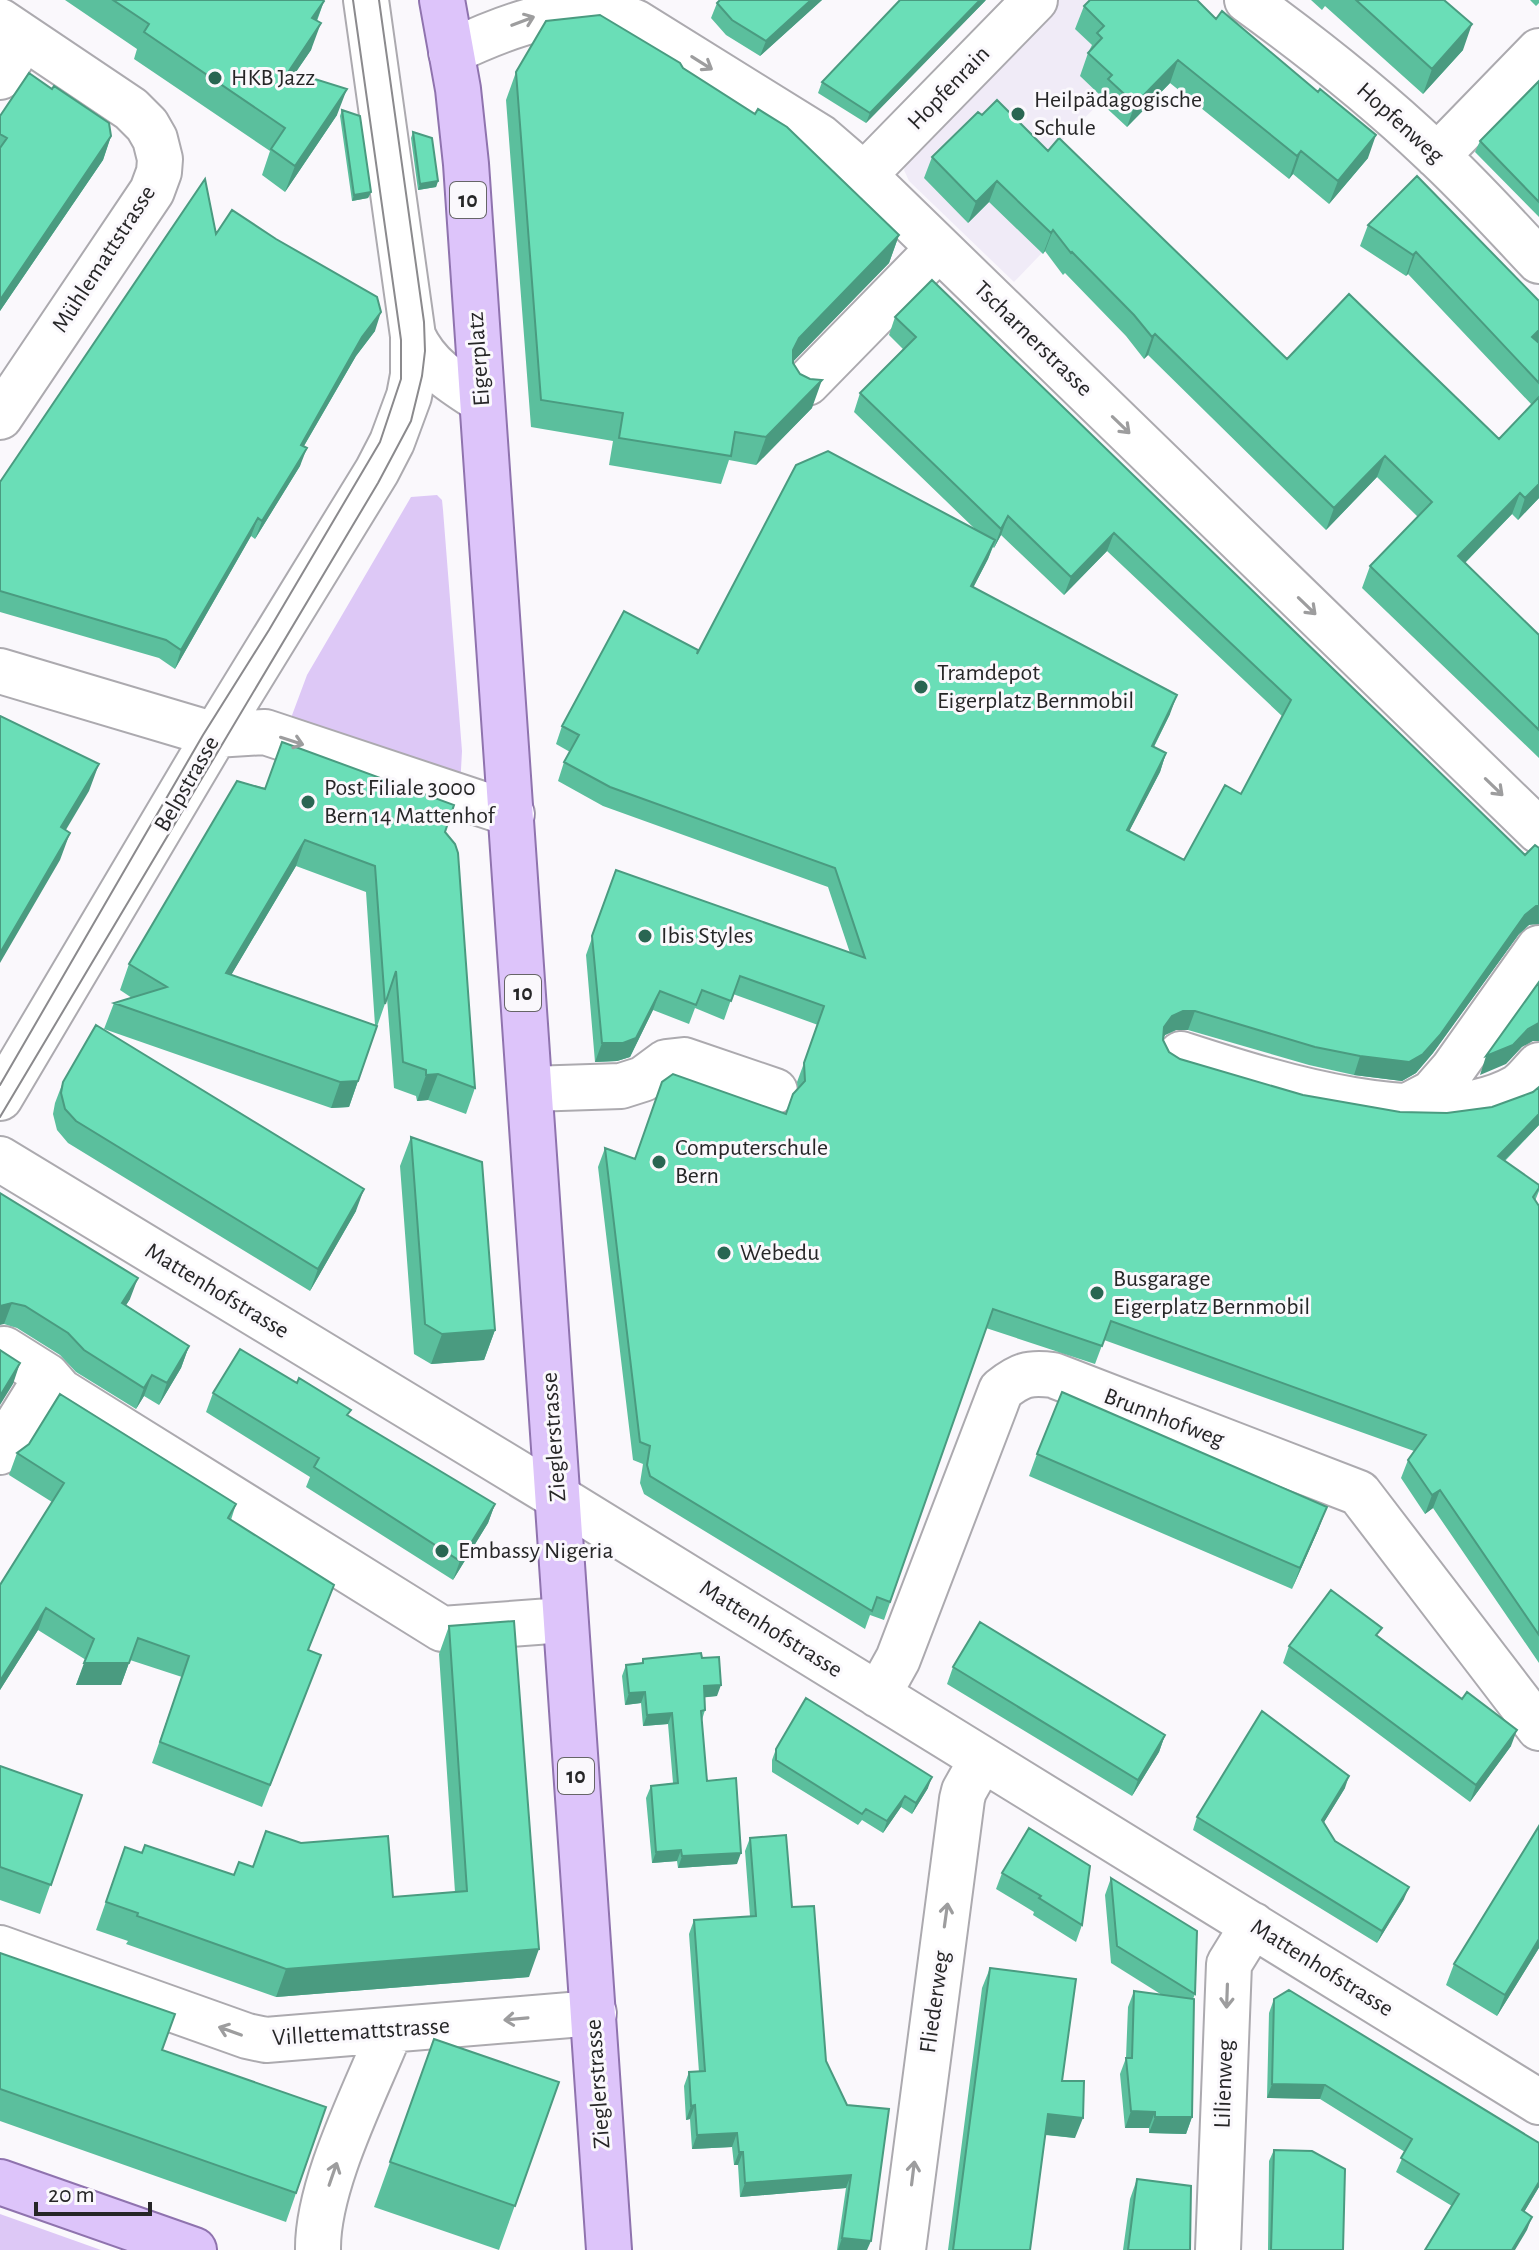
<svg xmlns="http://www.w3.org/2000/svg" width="1539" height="2250" viewBox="0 0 1539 2250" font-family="'Alegreya Sans',sans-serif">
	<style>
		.built { fill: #f0ebf7 }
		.green { fill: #ddc8f6 }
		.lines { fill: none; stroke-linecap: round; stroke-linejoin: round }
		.minor-casing { stroke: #acaaaf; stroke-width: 48 }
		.major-casing { stroke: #8f73ae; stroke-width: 48 }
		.minor { stroke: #fff; stroke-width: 44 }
		.major { stroke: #ddc4fa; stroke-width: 44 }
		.tram { stroke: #8b8a8d; stroke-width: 2 }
		.wall { fill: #5bbf9d; fill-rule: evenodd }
		.shaded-wall { fill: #4a9b80 }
		.building { fill: #6adeb7; stroke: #4a9b80; stroke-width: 2 }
		.oneway { stroke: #9d9d9e }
		.poi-dot { fill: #296652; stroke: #faf8fc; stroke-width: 3 }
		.labels { text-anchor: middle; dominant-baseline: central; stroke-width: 6; stroke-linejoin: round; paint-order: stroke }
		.shield { fill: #faf8fc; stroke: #666567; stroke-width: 2 }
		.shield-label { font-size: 22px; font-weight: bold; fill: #262627 }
		.poi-label { font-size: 24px; fill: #262627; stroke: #faf8fc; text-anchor: start }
		.street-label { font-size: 24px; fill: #262627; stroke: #faf8fc }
	</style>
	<rect width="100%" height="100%" fill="#faf8fc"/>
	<path class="built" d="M 1058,0 L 1194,0 L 1128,74 L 1048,155 L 1093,200 L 1014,282 L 909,181 L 904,170 L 908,154 Z"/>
	<path class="green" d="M 437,495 L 442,500 L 443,510 L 462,751 L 460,788 L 288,726 L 307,675 L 411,497 Z
		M 0,2214 L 101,2250 L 0,2250 Z"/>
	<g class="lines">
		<g class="minor-casing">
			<path id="minor" d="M 1247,0 C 1312,47 1374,96 1432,151 C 1470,186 1504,224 1539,261
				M 0,21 L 131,109 L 147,125 L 155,139 L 160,159 L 159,172 L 152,191 L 0,417
				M 451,52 C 510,24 571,0 635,22 L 820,137 L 864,175 L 1539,831
				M 0,77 L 24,37
				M 1437,156 L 1539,51
				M 864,175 L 1035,0
				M 413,336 C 427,367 454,383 482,401
				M 807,383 L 939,248
				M 0,671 L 215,735 L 265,732 L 512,814
				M 1181,1054 C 1268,1082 1431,1136 1517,1087 C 1525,1082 1532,1072 1539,1065
				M 530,1089 L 621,1086 L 643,1079 L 666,1062 L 684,1060 L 775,1091
				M 0,1098 L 215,735 L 377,471 L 392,442 L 409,396 L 413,375 L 413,336 L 366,0
				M 1411,1104 L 1432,1093 L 1453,1069 L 1539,948
				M 0,1159 L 559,1498 L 1539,2102
				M 4,1349 L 47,1376 L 60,1391 L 442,1629 L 564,1620
				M 0,1452 L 47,1376
				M 878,1695 L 898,1659 L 1001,1390 C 1020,1375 1028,1372 1053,1375 L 1359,1493 L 1539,1728
				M 0,1948 L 247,2036 L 266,2040 L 594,2013
				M 318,2250 C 317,2185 365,2093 390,2031
				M 903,2250 L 962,1799 L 964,1791 L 982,1759
				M 1218,2250 L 1229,1964 L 1253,1925"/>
		</g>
		<g class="major-casing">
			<path id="major" d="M 442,0 L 458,89 L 466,164 L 609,2250
				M 0,2182 L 194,2250"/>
		</g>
		<use href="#minor" class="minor"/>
		<use href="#major" class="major"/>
		<path class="tram" d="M 0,1085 L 203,735 L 269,630 L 380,442 L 401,379 L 401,340 L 353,0
			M 0,1117 L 378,483 L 411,421 L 422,376 L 425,351 L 424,322 L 379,0"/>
	</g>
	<path class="wall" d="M 65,0 L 323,0 L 324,1 L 317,21 L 311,50 L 295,73 L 337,115 L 285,192 L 262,175 L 270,151 L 134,59 L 137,49 Z
		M 720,0 L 822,0 L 760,56 L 726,35 L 711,18 L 717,3 Z
		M 986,0 L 866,123 L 818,93 L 822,82 Z
		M 1311,0 L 1444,0 L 1463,50 L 1423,94 L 1325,6 L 1322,10 Z
		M 1530,0 L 1539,0 L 1539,3 L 1536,6 Z
		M 1084,6 L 1216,19 L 1368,158 L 1329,204 L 1293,174 L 1289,179 L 1170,83 L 1127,127 L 1100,102 L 1102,97 L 1080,76 L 1088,53 L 1092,45 L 1075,29 Z
		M 683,68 L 899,235 L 889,263 L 793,361 L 812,408 L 756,465 L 729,460 L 721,484 L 609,465 L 613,441 L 531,427 L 506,100 L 516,72 Z
		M 1539,81 L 1539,217 L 1475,152 L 1480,141 Z
		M 342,110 L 371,192 L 368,198 L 352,201 L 340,116 Z
		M 982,115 L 1048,151 L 1287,359 L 1499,439 L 1532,405 L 1408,274 L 1406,276 L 1360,246 L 1368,225 L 1539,301 L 1539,498 L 1518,520 L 1512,514 L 1465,563 L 1539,635 L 1539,758 L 1362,588 L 1370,566 L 1418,517 L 1377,477 L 1326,530 L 1148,355 L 1144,359 L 1126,336 L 1065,273 L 1063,275 L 1045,251 L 1043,254 L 989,202 L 968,223 L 924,178 L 932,157 Z
		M 0,116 L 111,136 L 103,160 L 0,311 Z
		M 413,132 L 438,181 L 436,187 L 418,190 L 411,138 Z
		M 216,234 L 375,331 L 356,356 L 304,446 L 300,466 L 255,539 L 251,536 L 175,669 L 159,658 L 0,612 L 0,482 Z
		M 895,317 L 1529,925 L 1519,934 L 1433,1053 L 1416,1073 L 1402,1081 L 1354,1075 L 1309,1065 L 1188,1030 L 1176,1030 L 1165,1035 L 1163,1040 L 1169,1052 L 1180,1059 L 1303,1095 L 1400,1112 L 1539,1125 L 1505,1161 L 1539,1185 L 1539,1191 L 1535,1201 L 1539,1206 L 1539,1663 L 1433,1508 L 1425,1514 L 1401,1478 L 1408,1460 L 1414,1451 L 1104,1340 L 1095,1364 L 986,1328 L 884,1620 L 870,1615 L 865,1629 L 644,1494 L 640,1483 L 643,1464 L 633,1460 L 598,1167 L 605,1148 L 635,1159 L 786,1114 L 798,1089 L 797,1082 L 818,1025 L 733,994 L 724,1020 L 695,1008 L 689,1024 L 653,1010 L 630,1057 L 617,1061 L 595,1062 L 586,955 L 616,870 L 850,953 L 828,887 L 603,806 L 558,781 L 564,762 L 570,752 L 556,744 L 562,726 L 697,654 L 975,529 L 854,412 L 860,393 L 903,349 L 889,335 ZM 1001,535 L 1064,595 L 1107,551 L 1282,716 L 1241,794 L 1184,860 L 1129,831 L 1160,772 L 1166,753 L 1154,747 L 1170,714 L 973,588 L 988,559 L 993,547 L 994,548 Z
		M 237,781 L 445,832 L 475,1088 L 466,1114 L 428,1100 L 417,1101 L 416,1096 L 394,1088 L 387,998 L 349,1107 L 331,1108 L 104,1029 L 114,1003 L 132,998 L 120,990 L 129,964 ZM 296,866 L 366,892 L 375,1025 L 231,975 Z
		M 63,1082 L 356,1211 L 310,1291 L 68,1143 L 57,1130 L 53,1114 L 55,1103 Z
		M 411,1137 L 495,1330 L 484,1360 L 431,1364 L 414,1354 L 400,1166 Z
		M 0,1193 L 130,1299 L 126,1305 L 189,1346 L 181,1368 L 159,1405 L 144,1396 L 136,1409 L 76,1372 L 60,1355 L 17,1328 L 4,1324 Z
		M 213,1393 L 348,1416 L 495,1504 L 488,1523 L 453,1580 L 306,1487 L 310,1477 L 206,1412 Z
		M 17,1453 L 236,1504 L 231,1520 L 334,1585 L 308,1651 L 321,1655 L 262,1807 L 152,1763 L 182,1677 L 130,1660 L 121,1685 L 76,1685 L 86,1660 L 38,1630 L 0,1690 L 0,1585 L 52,1502 L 9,1475 Z
		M 1037,1454 L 1319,1528 L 1292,1589 L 1029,1476 Z
		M 449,1626 L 529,1977 L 276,1997 L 126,1944 L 128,1941 L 96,1930 L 125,1847 L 142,1853 L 234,1875 L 253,1867 L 393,1897 L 455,1892 L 439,1654 Z
		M 1378,1637 L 1462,1699 L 1511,1746 L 1470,1802 L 1283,1663 L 1289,1646 Z
		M 702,1658 L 717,1696 L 704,1697 L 705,1710 L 702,1720 L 707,1781 L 737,1864 L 678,1868 L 677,1861 L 652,1863 L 646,1798 L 651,1786 L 673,1783 L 668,1724 L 643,1726 L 641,1703 L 625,1705 L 622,1676 L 626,1665 L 641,1664 L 643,1659 Z
		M 953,1667 L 1165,1735 L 1159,1752 L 1132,1796 L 947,1684 Z
		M 776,1749 L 928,1788 L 912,1814 L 901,1807 L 883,1833 L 862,1820 L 858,1825 L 772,1772 L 772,1760 Z
		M 0,1766 L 82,1795 L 40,1914 L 0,1900 Z
		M 1345,1788 L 1324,1822 L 1335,1841 L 1404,1899 L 1377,1943 L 1193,1830 L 1197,1817 Z
		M 1539,1826 L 1539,1948 L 1497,2016 L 1446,1985 L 1454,1964 Z
		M 1029,1828 L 1082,1925 L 1076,1942 L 1033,1915 L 1034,1912 L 996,1889 L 1002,1873 Z
		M 750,1838 L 792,1907 L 867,2250 L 837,2250 L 846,2188 L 740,2197 L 738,2165 L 734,2165 L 732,2147 L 692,2149 L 690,2119 L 686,2120 L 684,2086 L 689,2072 L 699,2072 L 689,1934 L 694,1920 L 750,1916 L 745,1851 Z
		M 1111,1878 L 1195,1994 L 1193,1999 L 1192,2117 L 1186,2134 L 1149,2133 L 1149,2128 L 1125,2128 L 1120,2074 L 1126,2058 L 1128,2007 L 1134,1991 L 1162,1995 L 1111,1963 L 1105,1895 Z
		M 0,1953 L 162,2050 L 326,2107 L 286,2222 L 0,2121 Z
		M 990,1968 L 1062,2081 L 1075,2138 L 1045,2135 L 1030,2250 L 948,2250 L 982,1988 Z
		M 1274,1999 L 1539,2143 L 1539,2187 L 1524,2212 L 1527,2230 L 1452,2206 L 1396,2172 L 1405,2152 L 1320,2099 L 1267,2098 L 1269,2013 Z
		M 434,2039 L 559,2082 L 499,2250 L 374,2207 Z
		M 1274,2150 L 1343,2250 L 1268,2250 L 1269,2161 Z
		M 1137,2179 L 1190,2250 L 1123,2250 L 1130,2199 Z"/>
	<path class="shaded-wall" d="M 811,0 L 822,0 L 760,56 L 766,41 Z
		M 980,0 L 986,0 L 866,123 L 870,113 Z
		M 324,1 L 314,27 L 312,18 Z
		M 321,23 L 311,50 L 279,97 L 289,71 Z
		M 1472,24 L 1463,50 L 1423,94 L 1432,69 Z
		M 1178,60 L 1170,83 L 1127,127 L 1135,104 Z
		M 347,89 L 337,115 L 285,192 L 295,166 Z
		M 1376,135 L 1368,158 L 1329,204 L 1338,181 Z
		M 111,136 L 103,160 L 0,311 L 0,300 Z
		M 1301,151 L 1293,174 L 1289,179 L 1297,156 Z
		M 438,181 L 436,187 L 418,190 L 420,184 Z
		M 997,181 L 989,202 L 968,223 L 976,202 Z
		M 371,192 L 368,198 L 352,201 L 354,195 Z
		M 1053,230 L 1045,251 L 1043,254 L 1051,233 Z
		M 899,235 L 889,263 L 789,366 L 793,350 L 799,338 Z
		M 1416,252 L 1408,274 L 1406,276 L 1413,255 Z
		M 381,312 L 375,331 L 356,356 L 294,463 L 301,445 L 362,337 Z
		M 1539,330 L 1539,344 L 1532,337 Z
		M 1155,334 L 1148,355 L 1144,359 L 1152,337 Z
		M 822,380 L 812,408 L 756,465 L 766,437 Z
		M 307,448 L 300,466 L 255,539 L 262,521 Z
		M 1385,456 L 1377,477 L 1326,530 L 1334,508 Z
		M 1539,484 L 1539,498 L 1518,520 L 1525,498 Z
		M 1520,493 L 1512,514 L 1450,578 L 1458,556 Z
		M 1008,516 L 1001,535 L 994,548 L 1001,529 Z
		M 258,518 L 251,536 L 175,669 L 181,650 Z
		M 1114,533 L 1107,551 L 1064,595 L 1071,577 Z
		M 995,540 L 988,559 L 964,605 L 971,586 Z
		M 1177,695 L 1170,714 L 1145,764 L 1152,746 Z
		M 1166,753 L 1160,772 L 1120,849 L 1127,830 Z
		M 99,764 L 89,791 L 51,855 L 61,827 Z
		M 70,833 L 60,860 L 0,963 L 0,953 Z
		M 305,840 L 296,866 L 217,999 L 226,973 Z
		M 1536,906 L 1539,906 L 1539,924 L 1529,925 L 1519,934 L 1433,1053 L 1416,1073 L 1402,1081 L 1354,1075 L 1360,1056 Z
		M 660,991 L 653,1010 L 630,1057 L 617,1061 L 595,1062 L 602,1043 Z
		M 1183,1011 L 1195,1011 L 1188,1030 L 1176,1030 L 1165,1035 L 1158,1046 L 1164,1027 L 1172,1016 Z
		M 1539,1023 L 1539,1041 L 1533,1041 L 1522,1047 L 1506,1064 L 1480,1075 L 1486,1056 Z
		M 438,1074 L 428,1100 L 417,1101 L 426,1075 Z
		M 358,1081 L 349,1107 L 331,1108 L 340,1082 Z
		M 1539,1114 L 1539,1125 L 1491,1174 L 1498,1156 Z
		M 364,1189 L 356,1211 L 310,1291 L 318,1269 Z
		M 138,1278 L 130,1299 L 114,1324 L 122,1303 Z
		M 12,1303 L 4,1324 L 0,1325 L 0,1306 Z
		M 495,1330 L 484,1360 L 431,1364 L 442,1334 Z
		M 189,1346 L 181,1368 L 159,1405 L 167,1383 Z
		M 20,1363 L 13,1384 L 0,1405 L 0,1396 Z
		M 152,1375 L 144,1396 L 136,1409 L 144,1388 Z
		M 1440,1490 L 1433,1508 L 1425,1514 L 1432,1495 Z
		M 495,1504 L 488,1523 L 453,1580 L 460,1561 Z
		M 1327,1507 L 1319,1528 L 1292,1589 L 1300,1568 Z
		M 46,1608 L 38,1630 L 0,1690 L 0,1681 Z
		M 84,1663 L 129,1663 L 121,1685 L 76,1685 Z
		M 721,1685 L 717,1696 L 699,1698 L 704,1686 Z
		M 645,1692 L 641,1703 L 625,1705 L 629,1693 Z
		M 672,1713 L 668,1724 L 643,1726 L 647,1715 Z
		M 1517,1730 L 1511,1746 L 1470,1802 L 1476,1785 Z
		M 1165,1735 L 1159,1752 L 1132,1796 L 1138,1780 Z
		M 1349,1776 L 1345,1788 L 1318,1832 L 1322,1820 Z
		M 932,1777 L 928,1788 L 912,1814 L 916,1803 Z
		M 905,1796 L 901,1807 L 883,1833 L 887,1821 Z
		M 681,1850 L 677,1861 L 652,1863 L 656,1852 Z
		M 741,1853 L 737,1864 L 678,1868 L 682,1856 Z
		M 1409,1887 L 1404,1899 L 1377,1943 L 1382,1931 Z
		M 1539,1939 L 1539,1948 L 1497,2016 L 1505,1995 Z
		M 539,1949 L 529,1977 L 276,1997 L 286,1969 Z
		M 1272,2084 L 1325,2085 L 1320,2099 L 1267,2098 Z
		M 695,2105 L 690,2119 L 686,2120 L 691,2106 Z
		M 1131,2111 L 1155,2112 L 1149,2128 L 1125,2128 Z
		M 1048,2114 L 1083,2118 L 1075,2138 L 1040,2134 Z
		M 1155,2117 L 1192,2117 L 1186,2134 L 1149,2133 Z
		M 737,2133 L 732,2147 L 692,2149 L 697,2135 Z
		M 739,2152 L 743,2152 L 738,2165 L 734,2165 Z
		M 851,2175 L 846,2188 L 740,2197 L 745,2183 Z
		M 1539,2182 L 1539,2187 L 1517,2224 L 1522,2210 Z
		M 1532,2217 L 1527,2230 L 1515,2250 L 1512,2250 Z
		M 842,2238 L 871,2241 L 867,2250 L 838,2250 Z"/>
	<path class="building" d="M 113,0 L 323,0 L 324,1 L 312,18 L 321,23 L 289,71 L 347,89 L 295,166 L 271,149 L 285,128 L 144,32 L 149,24 Z
		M 720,0 L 811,0 L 766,41 L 732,20 L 717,3 Z
		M 900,0 L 980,0 L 870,113 L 822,82 Z
		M 1090,0 L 1197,0 L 1216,19 L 1222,11 L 1318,92 L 1320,89 L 1376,135 L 1338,181 L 1301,151 L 1297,156 L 1178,60 L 1135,104 L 1108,79 L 1112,75 L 1088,53 L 1102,38 L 1097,33 L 1104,26 L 1084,6 Z
		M 1356,0 L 1444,0 L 1472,24 L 1432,69 Z
		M 600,15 L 680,63 L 683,68 L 755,114 L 758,109 L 787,127 L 899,235 L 799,338 L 793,350 L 793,363 L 800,374 L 810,379 L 822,380 L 766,437 L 735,432 L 731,456 L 619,438 L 623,413 L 541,400 L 516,72 L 546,21 Z
		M 29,73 L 52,89 L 54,86 L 109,123 L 111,136 L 0,300 L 0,148 L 7,138 L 0,134 L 0,116 Z
		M 1539,81 L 1539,202 L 1480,141 Z
		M 997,100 L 1048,151 L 1059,138 L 1287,359 L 1349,294 L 1499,439 L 1539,397 L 1539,484 L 1525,498 L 1520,493 L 1458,556 L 1539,635 L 1539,730 L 1370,566 L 1432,502 L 1385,456 L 1334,508 L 1155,334 L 1152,337 L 1134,315 L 1072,252 L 1071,253 L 1053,230 L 1051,233 L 997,181 L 976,202 L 932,157 L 978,112 L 982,115 Z
		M 342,110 L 360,116 L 371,192 L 354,195 Z
		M 413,132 L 432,138 L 438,181 L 420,184 Z
		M 1417,176 L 1539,301 L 1539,330 L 1532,337 L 1539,343 L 1539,383 L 1416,252 L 1413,255 L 1368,225 Z
		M 205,179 L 216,234 L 232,210 L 276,239 L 377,297 L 381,312 L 362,337 L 301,445 L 307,448 L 262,521 L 258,518 L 181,650 L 166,640 L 0,591 L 0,482 Z
		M 932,280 L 1525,855 L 1535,845 L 1539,848 L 1539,906 L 1536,906 L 1525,915 L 1440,1035 L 1423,1054 L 1409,1062 L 1360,1056 L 1315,1047 L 1195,1011 L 1183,1011 L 1172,1016 L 1164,1027 L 1163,1040 L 1169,1052 L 1180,1059 L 1303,1095 L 1400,1112 L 1447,1113 L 1492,1107 L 1533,1092 L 1539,1087 L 1539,1114 L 1498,1156 L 1539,1185 L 1539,1188 L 1533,1197 L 1539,1206 L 1539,1635 L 1440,1490 L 1432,1495 L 1408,1460 L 1426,1435 L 1111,1321 L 1102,1346 L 993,1309 L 890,1602 L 877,1597 L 872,1611 L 650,1476 L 647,1465 L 650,1446 L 640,1442 L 605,1148 L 635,1159 L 662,1082 L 673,1074 L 786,1114 L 793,1094 L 805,1081 L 804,1063 L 824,1006 L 740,976 L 731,1001 L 702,990 L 696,1005 L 660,991 L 636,1038 L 623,1043 L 602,1043 L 592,936 L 616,870 L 865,958 L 835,868 L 610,787 L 564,762 L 579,735 L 562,726 L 624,611 L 698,650 L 697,654 L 796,465 L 828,451 L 995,540 L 971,586 L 1177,695 L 1152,746 L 1166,753 L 1127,830 L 1184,860 L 1225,785 L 1241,794 L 1291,700 L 1114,533 L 1071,577 L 1008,516 L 1001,529 L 860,393 L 916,337 L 895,317 Z
		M 0,716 L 99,764 L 61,827 L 70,833 L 0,953 Z
		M 282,742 L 454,805 L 445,832 L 455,844 L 458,853 L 475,1088 L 438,1074 L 426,1075 L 426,1070 L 403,1062 L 396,971 L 385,1004 L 375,866 L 305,840 L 226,973 L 377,1026 L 358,1081 L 340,1082 L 114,1003 L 167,987 L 129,964 L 237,781 L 265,789 Z
		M 1539,982 L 1539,1023 L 1528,1029 L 1513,1045 L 1486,1056 Z
		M 96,1025 L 364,1189 L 318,1269 L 76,1121 L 65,1109 L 61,1093 L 63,1082 Z
		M 411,1137 L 482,1162 L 495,1330 L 442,1334 L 425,1324 Z
		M 0,1193 L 138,1278 L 122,1303 L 189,1346 L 167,1383 L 152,1375 L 144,1388 L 84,1350 L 68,1333 L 25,1306 L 12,1303 L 0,1306 Z
		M 240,1349 L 297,1383 L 299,1378 L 351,1410 L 347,1415 L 495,1504 L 460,1561 L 314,1467 L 319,1458 L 213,1393 Z
		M 0,1350 L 20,1363 L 0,1396 Z
		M 1062,1392 L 1327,1507 L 1300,1568 L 1037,1454 Z
		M 60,1394 L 236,1504 L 228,1518 L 334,1585 L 308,1650 L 321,1655 L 270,1785 L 160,1742 L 189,1656 L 138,1638 L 129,1663 L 84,1663 L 94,1639 L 46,1608 L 0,1681 L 0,1585 L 64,1483 L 17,1453 L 29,1444 Z
		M 1331,1590 L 1382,1628 L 1376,1635 L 1462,1699 L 1467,1692 L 1517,1730 L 1476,1785 L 1289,1646 Z
		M 514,1621 L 539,1949 L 286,1969 L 137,1916 L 138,1913 L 106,1902 L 125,1847 L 142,1853 L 145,1845 L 234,1875 L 239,1862 L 253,1867 L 266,1831 L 301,1843 L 388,1836 L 393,1897 L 467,1891 L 449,1626 Z
		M 980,1622 L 1165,1735 L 1138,1780 L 953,1667 Z
		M 701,1653 L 702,1658 L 719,1657 L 721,1685 L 704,1686 L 705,1710 L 701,1711 L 707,1781 L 736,1778 L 741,1853 L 682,1856 L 681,1850 L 656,1852 L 651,1786 L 678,1783 L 672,1713 L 647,1715 L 645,1692 L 629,1693 L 626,1665 L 643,1663 L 643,1659 Z
		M 806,1698 L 932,1777 L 916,1803 L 905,1796 L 887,1821 L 866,1809 L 862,1814 L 776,1760 L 776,1749 Z
		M 1262,1711 L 1349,1776 L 1322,1820 L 1335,1841 L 1409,1887 L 1382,1931 L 1197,1817 Z
		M 0,1766 L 82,1795 L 51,1885 L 0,1867 Z
		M 1539,1826 L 1539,1939 L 1505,1995 L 1454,1964 Z
		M 1029,1828 L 1090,1866 L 1082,1925 L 1039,1898 L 1041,1896 L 1002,1873 Z
		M 786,1835 L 792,1907 L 814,1906 L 826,2061 L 847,2105 L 889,2109 L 871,2241 L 842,2238 L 851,2175 L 745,2183 L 743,2152 L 739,2152 L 737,2133 L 697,2135 L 695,2105 L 691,2106 L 689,2072 L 705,2071 L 694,1920 L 756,1916 L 750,1838 Z
		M 1111,1878 L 1197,1931 L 1195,1994 L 1117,1946 Z
		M 0,1953 L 175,2014 L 162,2050 L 326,2107 L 296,2193 L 0,2089 Z
		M 990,1968 L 1076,1979 L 1062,2081 L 1084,2081 L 1083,2118 L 1048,2114 L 1030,2250 L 953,2250 Z
		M 1289,1990 L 1539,2143 L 1539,2182 L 1522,2210 L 1532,2217 L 1512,2250 L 1425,2250 L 1459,2194 L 1401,2158 L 1412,2139 L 1325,2085 L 1272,2084 L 1274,1999 Z
		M 1134,1991 L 1194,1999 L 1192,2117 L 1155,2117 L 1155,2112 L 1131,2111 L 1126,2058 L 1132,2058 Z
		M 434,2039 L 559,2082 L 515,2206 L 390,2162 Z
		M 1274,2150 L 1312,2151 L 1345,2169 L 1343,2250 L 1271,2250 Z
		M 1137,2179 L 1191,2186 L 1190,2250 L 1128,2250 Z"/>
	<defs><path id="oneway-shaft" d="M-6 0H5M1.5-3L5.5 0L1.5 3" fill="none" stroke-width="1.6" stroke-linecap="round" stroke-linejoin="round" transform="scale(2)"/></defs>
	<g class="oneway">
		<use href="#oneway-shaft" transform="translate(523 21) rotate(-21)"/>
		<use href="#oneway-shaft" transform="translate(702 63) rotate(32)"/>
		<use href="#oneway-shaft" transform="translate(1121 425) rotate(44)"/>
		<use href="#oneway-shaft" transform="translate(1307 606) rotate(44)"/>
		<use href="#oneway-shaft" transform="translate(292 741) rotate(18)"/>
		<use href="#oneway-shaft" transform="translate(1494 787) rotate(44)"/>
		<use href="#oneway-shaft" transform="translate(946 1915) rotate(-82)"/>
		<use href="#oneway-shaft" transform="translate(1227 1996) rotate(92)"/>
		<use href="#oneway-shaft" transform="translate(516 2019) rotate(175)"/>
		<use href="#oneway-shaft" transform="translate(230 2031) rotate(-160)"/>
		<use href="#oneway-shaft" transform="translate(913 2173) rotate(-83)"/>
		<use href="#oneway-shaft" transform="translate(333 2174) rotate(-71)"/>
	</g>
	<g class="poi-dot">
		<circle cx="215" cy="78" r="8"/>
		<circle cx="1018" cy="114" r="8"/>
		<circle cx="921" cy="687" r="8"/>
		<circle cx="308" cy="802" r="8"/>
		<circle cx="645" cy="936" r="8"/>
		<circle cx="659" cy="1162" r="8"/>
		<circle cx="724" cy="1253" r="8"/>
		<circle cx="1097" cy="1293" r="8"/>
		<circle cx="442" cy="1551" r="8"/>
	</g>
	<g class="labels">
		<g class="shield">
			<rect x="450" y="182" width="36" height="36" rx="6"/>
			<rect x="505" y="975" width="36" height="36" rx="6"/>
			<rect x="558" y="1758" width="36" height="36" rx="6"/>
		</g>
		<g class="shield-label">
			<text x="468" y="200">10</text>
			<text x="523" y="993">10</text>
			<text x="576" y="1776">10</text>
		</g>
		<g class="poi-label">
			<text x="231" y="78">HKB Jazz</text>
			<text x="1034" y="100">Heilpädagogische<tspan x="1034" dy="28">Schule</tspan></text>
			<text x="937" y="673">Tramdepot<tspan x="937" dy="28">Eigerplatz Bernmobil</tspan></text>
			<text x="324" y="788">Post Filiale 3000<tspan x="324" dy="28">Bern 14 Mattenhof</tspan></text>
			<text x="661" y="936">Ibis Styles</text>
			<text x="675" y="1148">Computerschule<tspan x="675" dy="28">Bern</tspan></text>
			<text x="740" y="1253">Webedu</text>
			<text x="1113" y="1279">Busgarage<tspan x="1113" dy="28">Eigerplatz Bernmobil</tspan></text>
			<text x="458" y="1551">Embassy Nigeria</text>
		</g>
		<g class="street-label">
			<text transform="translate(949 88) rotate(-46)">Hopfenrain</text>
			<text transform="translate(1400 123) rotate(42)">Hopfenweg</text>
			<text transform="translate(104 259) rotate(-57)">Mühlemattstrasse</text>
			<text transform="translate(1033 339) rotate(44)">Tscharnerstrasse</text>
			<text transform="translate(479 359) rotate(-94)">Eigerplatz</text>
			<text transform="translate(187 784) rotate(-60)">Belpstrasse</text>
			<text transform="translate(217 1291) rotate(31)">Mattenhofstrasse</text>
			<text transform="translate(1164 1418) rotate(21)">Brunnhofweg</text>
			<text transform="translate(554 1437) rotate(-94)">Zieglerstrasse</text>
			<text transform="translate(771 1629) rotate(32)">Mattenhofstrasse</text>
			<text transform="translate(1322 1968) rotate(32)">Mattenhofstrasse</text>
			<text transform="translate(935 2002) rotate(-82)">Fliederweg</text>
			<text transform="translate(361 2032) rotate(-4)">Villettemattstrasse</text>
			<text transform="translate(598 2084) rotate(-94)">Zieglerstrasse</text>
			<text transform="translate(1224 2084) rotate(-88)">Lilienweg</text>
		</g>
	</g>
	<path d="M36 2202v12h114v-12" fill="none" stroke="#262627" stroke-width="4"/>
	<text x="48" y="2202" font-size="24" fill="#262627" stroke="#faf8fc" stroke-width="6" paint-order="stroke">20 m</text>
</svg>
